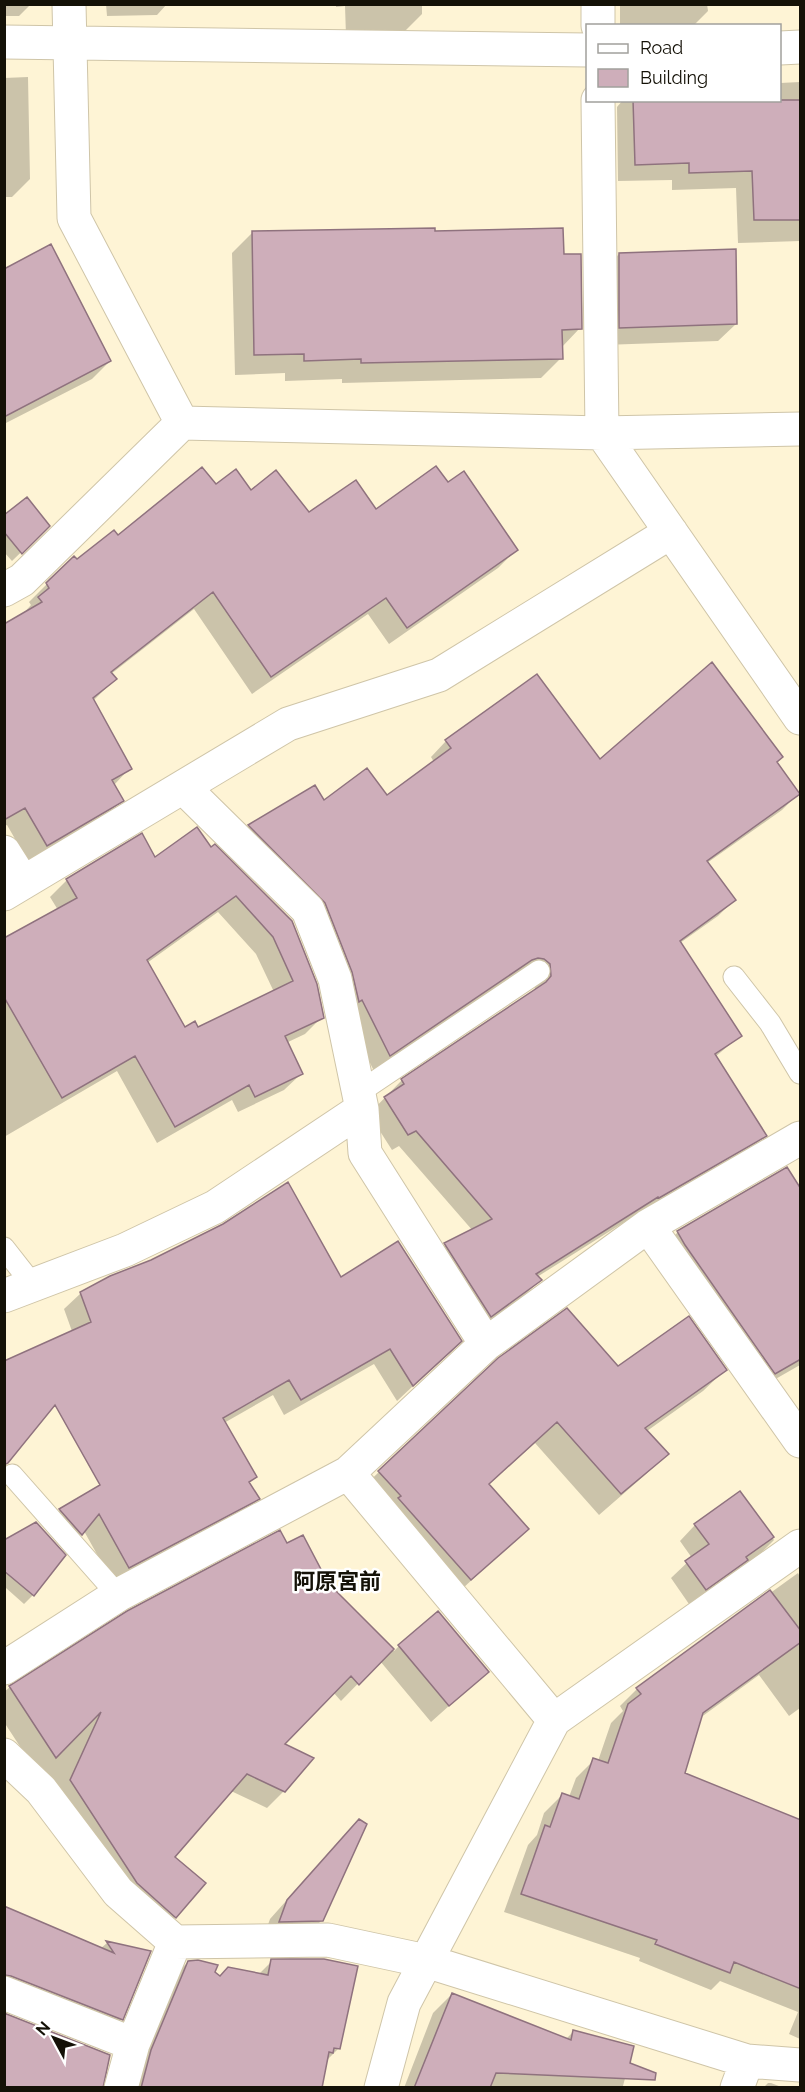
<svg xmlns="http://www.w3.org/2000/svg" width="805" height="2092" viewBox="0 0 805 2092" font-family="Raleway,'Noto Sans JP',sans-serif">
	<style>
		.shadow { fill: #0003; fill-rule: evenodd }
		.building { fill: #ceaeba; stroke: #8f727e; stroke-width: 1.5; fill-rule: evenodd }
		.lines { fill: none; stroke-linecap: round; stroke-linejoin: round }
		.service-casing { stroke: #cfc5a8; stroke-width: 23 }
		.minor-casing { stroke: #cfc5a8; stroke-width: 35 }
		.service { stroke: #fff; stroke-width: 21 }
		.minor { stroke: #fff; stroke-width: 33 }
		.labels { text-anchor: middle; dominant-baseline: central; stroke-width: 5; stroke-linejoin: round; paint-order: stroke }
		.quarter-label { font-size: 22px; font-weight: bold; fill: #141107; stroke: #fff }
	</style>
	<rect width="100%" height="100%" fill="#fef4d5"/>
	<path class="shadow" d="M 4,4 L 31,4 L 19,16 L 4,16 Z
		M 106,4 L 167,4 L 157,15 L 107,16 Z
		M 336,4 L 422,4 L 422,14 L 402,34 L 346,36 L 345,6 L 336,7 Z
		M 620,4 L 707,4 L 708,11 L 693,26 L 620,26 Z
		M 28,77 L 30,179 L 12,197 L 4,197 L 4,78 Z
		M 800,82 L 800,241 L 738,243 L 736,188 L 672,190 L 672,180 L 618,181 L 617,107 L 623,100 L 780,100 L 780,83 Z
		M 433,232 L 562,256 L 580,328 L 561,348 L 561,358 L 541,378 L 342,383 L 342,379 L 285,381 L 285,373 L 235,375 L 232,253 L 252,233 Z
		M 619,254 L 736,324 L 718,341 L 603,345 L 602,272 Z
		M 4,271 L 110,361 L 92,379 L 4,424 Z
		M 447,484 L 516,550 L 498,568 L 389,644 L 368,614 L 252,694 L 194,609 L 111,674 L 115,679 L 93,701 L 130,768 L 114,785 L 122,800 L 104,818 L 29,863 L 7,825 L 4,826 L 4,625 L 20,617 L 31,605 L 29,602 L 73,558 L 76,562 L 118,537 L 216,487 L 251,492 L 309,514 L 376,511 Z
		M 4,517 L 48,526 L 12,561 L 4,552 Z
		M 446,741 L 600,761 L 775,763 L 798,794 L 782,810 L 707,863 L 734,900 L 718,916 L 680,943 L 740,1036 L 715,1057 L 765,1135 L 749,1151 L 642,1211 L 537,1277 L 540,1280 L 524,1296 L 475,1332 L 429,1260 L 445,1245 L 473,1231 L 399,1146 L 392,1150 L 369,1114 L 402,1080 L 535,991 L 534,981 L 374,1071 L 346,1015 L 310,919 L 233,841 L 249,826 L 323,803 L 387,797 L 434,762 L 431,757 Z
		M 210,849 L 291,921 L 322,1017 L 305,1034 L 286,1043 L 301,1074 L 284,1090 L 238,1112 L 232,1100 L 157,1143 L 117,1071 L 4,1137 L 4,939 L 58,910 L 50,897 L 67,880 ZM 218,912 L 256,954 L 274,992 L 197,1029 L 184,1029 L 147,963 Z
		M 786,1169 L 800,1191 L 800,1365 L 758,1389 L 661,1249 L 678,1232 Z
		M 340,1279 L 444,1357 L 397,1401 L 374,1364 L 284,1415 L 273,1395 L 224,1423 L 255,1477 L 248,1484 L 258,1499 L 242,1515 L 113,1583 L 84,1531 L 65,1550 L 44,1526 L 60,1510 L 123,1473 L 64,1309 L 81,1293 Z
		M 618,1368 L 725,1370 L 703,1391 L 647,1431 L 666,1454 L 645,1475 L 599,1515 L 535,1443 L 488,1485 L 527,1529 L 449,1601 L 357,1493 L 379,1472 Z
		M 740,1493 L 774,1540 L 758,1556 L 689,1604 L 671,1578 L 692,1558 L 680,1541 L 695,1525 Z
		M 4,1542 L 33,1595 L 24,1604 L 6,1588 L 4,1590 Z
		M 287,1545 L 394,1651 L 399,1646 L 487,1672 L 431,1722 L 380,1661 L 341,1701 L 333,1692 L 283,1744 L 284,1791 L 267,1808 L 231,1791 L 173,1857 L 175,1917 L 158,1934 L 120,1900 L 4,1722 L 4,1692 L 10,1687 Z
		M 798,1573 L 800,1577 L 800,1708 L 789,1716 L 759,1675 L 700,1718 L 683,1774 L 800,1825 L 800,2039 L 789,2034 L 798,2012 L 720,1981 L 711,1990 L 639,1961 L 640,1958 L 504,1912 L 528,1845 L 537,1835 L 544,1813 L 562,1795 L 569,1797 L 576,1778 L 594,1760 L 598,1761 L 611,1723 L 623,1711 L 620,1706 L 637,1689 Z
		M 342,1838 L 322,1920 L 304,1938 L 263,1939 L 270,1919 Z
		M 4,1908 L 100,1949 L 107,1943 L 149,1952 L 121,2019 L 105,2035 L 4,1995 Z
		M 272,1961 L 339,2048 L 325,2062 L 320,2088 L 130,2088 L 172,1978 L 188,1962 L 220,1977 L 258,1975 Z
		M 452,1994 L 566,2039 L 573,2032 L 633,2047 L 623,2086 L 634,2088 L 404,2088 L 433,2013 Z
		M 768,2083 L 771,2083 L 784,2088 L 763,2088 Z"/>
	<path class="building" d="M 633,100 L 801,100 L 801,220 L 754,220 L 752,171 L 689,173 L 689,163 L 635,165 Z
		M 435,228 L 435,231 L 563,228 L 564,254 L 581,254 L 582,329 L 562,330 L 563,359 L 361,363 L 361,359 L 304,361 L 304,354 L 254,355 L 252,231 Z
		M 51,244 L 111,361 L 4,417 L 4,269 Z
		M 736,249 L 737,324 L 619,328 L 619,253 Z
		M 436,466 L 448,482 L 464,471 L 518,550 L 407,628 L 386,598 L 271,677 L 213,592 L 111,672 L 117,679 L 93,698 L 132,769 L 112,780 L 124,801 L 47,846 L 25,808 L 4,820 L 4,624 L 42,602 L 38,597 L 49,588 L 46,583 L 74,556 L 77,559 L 114,530 L 118,535 L 202,467 L 216,484 L 236,469 L 251,490 L 276,470 L 309,512 L 356,480 L 376,509 Z
		M 27,497 L 50,526 L 22,554 L 4,532 L 4,515 Z
		M 712,662 L 783,757 L 777,762 L 800,794 L 707,861 L 736,900 L 680,941 L 742,1036 L 715,1054 L 767,1136 L 659,1198 L 658,1197 L 536,1274 L 542,1280 L 491,1317 L 444,1243 L 492,1219 L 416,1131 L 408,1135 L 384,1097 L 404,1084 L 401,1079 L 546,982 L 551,976 L 550,964 L 544,959 L 538,958 L 532,960 L 390,1056 L 362,1000 L 359,1002 L 352,972 L 325,903 L 248,825 L 315,785 L 324,800 L 367,768 L 387,795 L 451,748 L 445,740 L 537,674 L 600,759 Z
		M 197,827 L 211,847 L 215,844 L 292,921 L 317,984 L 324,1018 L 285,1036 L 303,1074 L 255,1097 L 249,1085 L 175,1127 L 135,1056 L 62,1098 L 4,997 L 4,938 L 77,898 L 66,879 L 142,833 L 155,857 ZM 236,896 L 273,937 L 293,981 L 198,1027 L 195,1021 L 185,1027 L 147,960 Z
		M 787,1167 L 801,1189 L 801,1359 L 775,1374 L 685,1245 L 677,1231 Z
		M 288,1182 L 341,1277 L 398,1241 L 462,1341 L 413,1386 L 390,1349 L 301,1400 L 289,1380 L 223,1418 L 257,1477 L 249,1482 L 260,1499 L 129,1568 L 99,1514 L 82,1535 L 59,1509 L 100,1485 L 55,1405 L 8,1463 L 4,1465 L 4,1361 L 91,1322 L 80,1292 L 110,1276 L 151,1260 L 223,1224 Z
		M 567,1308 L 618,1366 L 689,1316 L 727,1370 L 645,1428 L 669,1454 L 621,1494 L 557,1422 L 489,1484 L 529,1529 L 471,1580 L 398,1498 L 401,1496 L 378,1471 L 498,1358 Z
		M 740,1491 L 774,1537 L 746,1557 L 748,1560 L 706,1590 L 685,1561 L 709,1544 L 694,1524 Z
		M 36,1522 L 66,1555 L 34,1596 L 4,1571 L 4,1540 Z
		M 280,1530 L 287,1543 L 303,1535 L 325,1577 L 323,1578 L 394,1649 L 359,1685 L 351,1676 L 285,1744 L 314,1758 L 285,1792 L 247,1774 L 175,1857 L 206,1883 L 176,1918 L 137,1883 L 70,1780 L 101,1712 L 56,1758 L 9,1686 L 127,1611 Z
		M 770,1590 L 801,1631 L 801,1642 L 703,1713 L 685,1773 L 801,1820 L 801,1989 L 734,1962 L 730,1973 L 655,1944 L 657,1940 L 521,1894 L 545,1825 L 550,1827 L 562,1793 L 579,1799 L 593,1758 L 608,1763 L 628,1704 L 641,1694 L 636,1688 Z
		M 438,1611 L 489,1672 L 449,1706 L 398,1645 Z
		M 359,1819 L 367,1824 L 323,1921 L 279,1922 L 287,1900 Z
		M 4,1906 L 114,1953 L 106,1941 L 151,1951 L 123,2020 L 11,1976 L 4,1975 Z
		M 271,1959 L 324,1959 L 358,1966 L 340,2049 L 334,2048 L 333,2053 L 329,2052 L 322,2088 L 141,2088 L 151,2050 L 188,1961 L 198,1960 L 218,1965 L 215,1972 L 220,1976 L 228,1967 L 268,1975 Z
		M 452,1993 L 571,2040 L 573,2030 L 634,2046 L 630,2063 L 656,2073 L 655,2080 L 496,2073 L 490,2088 L 414,2088 Z
		M 4,2013 L 110,2055 L 103,2088 L 4,2088 Z"/>
	<g class="lines">
		<g class="service-casing">
			<path id="service" d="M 734,977 L 770,1023 L 800,1073
				M 358,1093 L 539,971
				M 4,1248 L 33,1285
				M 12,1475 L 118,1595"/>
		</g>
		<g class="minor-casing">
			<path id="minor" d="M 69,4 L 74,218 L 182,423
				M 598,26 L 598,4
				M 4,42 L 588,50
				M 780,48 L 800,47
				M 598,100 L 602,433 L 800,718
				M 4,590 L 22,580 L 182,423 L 602,433 L 800,429
				M 183,787 L 308,910 L 335,979 L 362,1109 L 365,1153 L 486,1344
				M 4,852 L 23,882
				M 4,894 L 288,724 L 439,675 L 671,532
				M 648,1226 L 800,1441
				M 4,1296 L 125,1250 L 215,1207 L 362,1109
				M 348,1473 L 554,1720
				M 4,1668 L 118,1595 L 348,1473 L 486,1344 L 648,1226 L 800,1138
				M 4,1755 L 41,1790 L 118,1892 L 175,1942 L 328,1940 L 426,1961 L 747,2061 L 800,2065
				M 4,1993 L 133,2044
				M 121,2088 L 133,2044 L 175,1942
				M 381,2088 L 404,2003 L 554,1720 L 800,1546
				M 737,2088 L 747,2061"/>
		</g>
		<use href="#service" class="service"/>
		<use href="#minor" class="minor"/>
	</g>
	<g class="labels">
		<g class="quarter-label">
			<text x="337" y="1581">阿原宮前</text>
		</g>
	</g>
	<rect width="805" height="2092" fill="none" stroke="#141107" stroke-width="12"/>
	<rect x="586" y="24" width="195" height="78" fill="#ffffff" stroke="#a1a09c" stroke-width="1.5"/>
	<rect x="598" y="44" width="30" height="9" fill="#ffffff" stroke="#a1a09c" stroke-width="1.5"/>
	<text x="640" y="54" font-size="18" fill="#141107">Road</text>
	<rect x="598" y="69" width="30" height="18" fill="#ceaeba" stroke="#a1a09c" stroke-width="1.5"/>
	<text x="640" y="84" font-size="18" fill="#141107">Building</text>
	<g transform="translate(54 2038) rotate(311)" stroke="#ffffff" stroke-width="4.5" paint-order="stroke">
	<path d="M0-4.5L10 22L0 15L-10 22Z" fill="#141107"/>
	<text y="-9" font-size="16" font-weight="bold" text-anchor="middle" fill="#141107">N</text>
	</g>
</svg>
